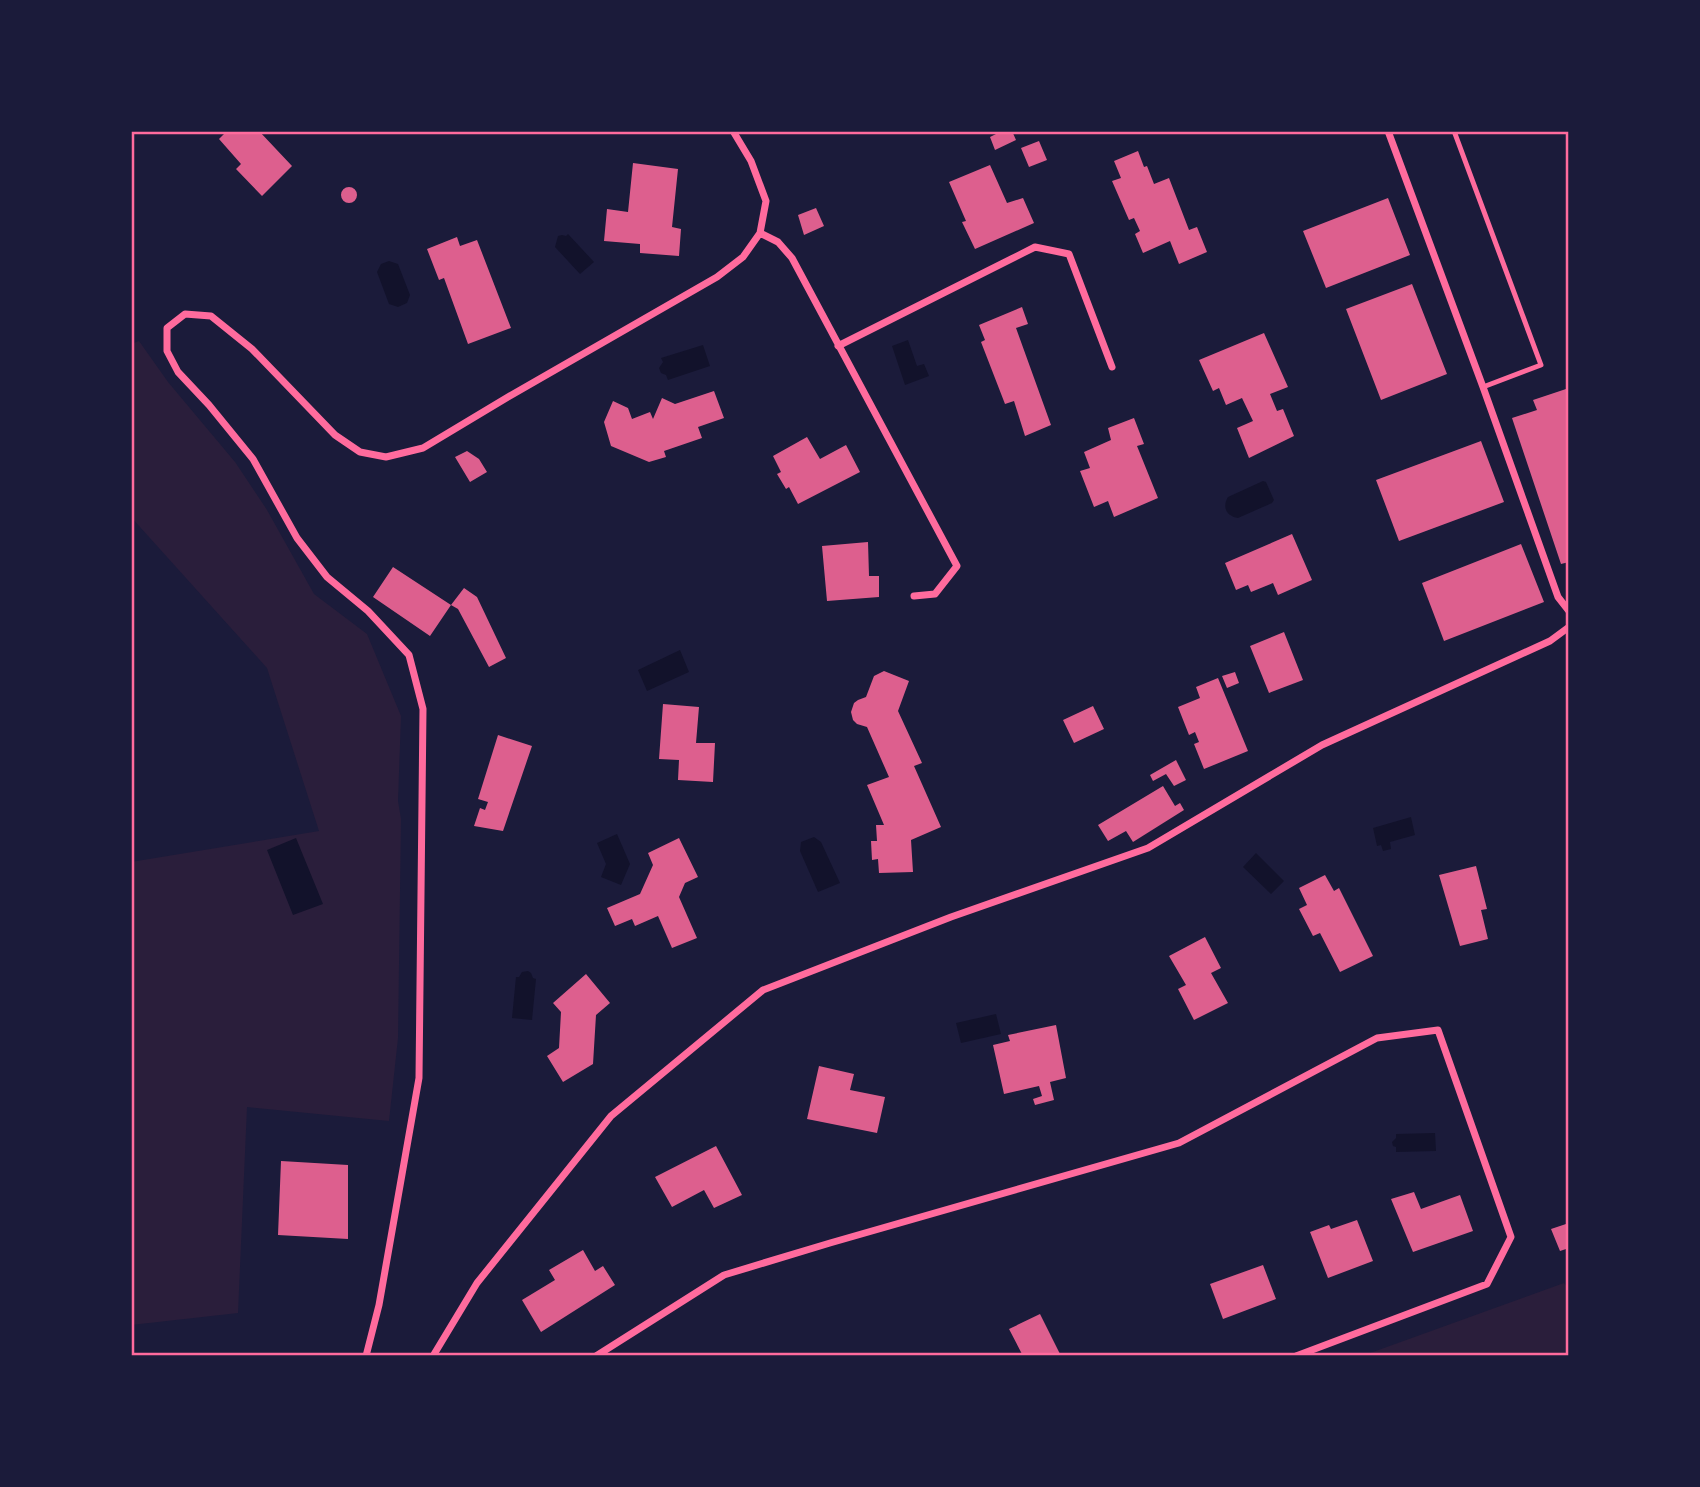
<svg xmlns="http://www.w3.org/2000/svg" width="1700" height="1487" viewBox="0 0 1700 1487" font-family="'IBM Plex Sans',sans-serif">
	<style>
		.green { fill: #2a1e3b }
		.water { fill: #12122b }
		.building { fill: #dd5f8e }
		.lines { fill: none; stroke-linecap: round; stroke-linejoin: round }
		.service { stroke: #ff6b9d; stroke-width: 5 }
		.minor { stroke: #ff6b9d; stroke-width: 7 }
		.neatline { fill: none; stroke: #ff6b9d; stroke-width: 2.5 }
	</style>
	<rect width="100%" height="100%" fill="#1b1b3a"/>
	<path class="green" d="M 139,341 L 168,382 L 235,462 L 267,510 L 314,594 L 367,634 L 401,716 L 398,801 L 401,819 L 398,1038 L 389,1121 L 247,1107 L 238,1313 L 131,1325 L 131,862 L 319,831 L 267,668 L 131,517 L 131,344 Z
		M 1564,1283 L 1569,1289 L 1569,1356 L 1362,1356 Z"/>
	<path class="water" d="M 568,234 L 594,262 L 580,274 L 555,247 L 558,236 L 562,235 L 566,236 Z
		M 389,261 L 398,264 L 410,295 L 407,303 L 398,307 L 389,304 L 377,272 L 381,264 Z
		M 908,340 L 917,366 L 924,364 L 929,376 L 905,385 L 892,346 Z
		M 703,345 L 710,366 L 668,380 L 666,375 L 661,373 L 659,368 L 663,362 L 661,358 Z
		M 1263,481 L 1266,482 L 1274,500 L 1272,503 L 1238,518 C 1226,516 1222,507 1228,497 Z
		M 680,650 L 689,672 L 647,691 L 638,670 Z
		M 1411,817 L 1415,835 L 1390,842 L 1391,849 L 1383,851 L 1381,845 L 1377,846 L 1373,828 Z
		M 617,834 L 630,864 L 621,885 L 601,877 L 606,864 L 597,843 Z
		M 814,837 L 821,842 L 840,883 L 818,892 L 800,851 L 801,842 Z
		M 296,838 L 323,904 L 293,915 L 267,850 Z
		M 1256,853 L 1284,881 L 1271,894 L 1243,867 Z
		M 528,971 L 531,973 L 533,978 L 536,979 L 532,1020 L 512,1018 L 516,977 L 519,977 L 522,972 Z
		M 996,1014 L 1001,1034 L 961,1043 L 956,1023 Z
		M 1435,1133 L 1436,1151 L 1396,1152 L 1396,1147 L 1393,1146 L 1392,1142 L 1396,1138 L 1396,1134 Z"/>
	<path class="building" d="M 227,131 L 259,131 L 292,166 L 262,196 L 236,169 L 241,164 L 219,139 Z
		M 1002,131 L 1012,131 L 1016,140 L 995,150 L 990,137 Z
		M 1039,141 L 1047,160 L 1029,167 L 1021,148 Z
		M 1138,151 L 1144,167 L 1147,166 L 1154,184 L 1169,178 L 1189,230 L 1197,227 L 1207,252 L 1179,264 L 1170,241 L 1143,253 L 1135,234 L 1140,231 L 1134,218 L 1129,220 L 1112,181 L 1121,178 L 1114,161 Z
		M 633,163 L 678,169 L 672,227 L 681,229 L 679,256 L 640,253 L 640,244 L 604,241 L 607,209 L 628,212 Z
		M 990,165 L 1007,203 L 1023,198 L 1034,223 L 975,249 L 962,222 L 966,221 L 949,182 Z
		M341 195a8 8 0 1 1 16 0a8 8 0 1 1-16 0Z
		M 1388,198 L 1410,255 L 1326,288 L 1303,231 Z
		M 816,208 L 824,226 L 804,235 L 798,215 Z
		M 457,237 L 460,246 L 477,240 L 511,328 L 468,344 L 444,278 L 439,280 L 427,249 Z
		M 1412,284 L 1447,374 L 1381,400 L 1346,309 Z
		M 1022,307 L 1028,324 L 1016,328 L 1051,425 L 1025,436 L 1014,401 L 1005,404 L 981,342 L 985,340 L 979,325 Z
		M 1264,333 L 1288,387 L 1270,394 L 1277,411 L 1283,409 L 1294,436 L 1249,458 L 1237,428 L 1253,421 L 1242,398 L 1226,405 L 1219,388 L 1213,391 L 1199,360 Z
		M 1569,388 L 1569,562 L 1561,564 L 1512,418 L 1537,410 L 1533,400 Z
		M 714,391 L 724,418 L 698,427 L 702,438 L 664,451 L 666,457 L 649,462 L 611,446 L 604,422 L 613,401 L 628,408 L 632,419 L 650,412 L 653,419 L 662,398 L 675,404 Z
		M 1134,418 L 1144,444 L 1137,446 L 1158,498 L 1114,517 L 1108,501 L 1094,507 L 1080,471 L 1090,468 L 1084,452 L 1111,440 L 1108,428 Z
		M 807,437 L 820,459 L 846,445 L 860,472 L 798,504 L 789,487 L 786,489 L 777,474 L 781,472 L 773,456 Z
		M 1481,441 L 1504,502 L 1399,541 L 1376,480 Z
		M 467,451 L 479,459 L 487,472 L 470,482 L 455,457 Z
		M 1292,534 L 1312,580 L 1278,595 L 1273,583 L 1251,592 L 1248,585 L 1236,590 L 1225,563 Z
		M 868,542 L 869,576 L 879,576 L 879,597 L 827,601 L 822,546 Z
		M 1521,544 L 1544,602 L 1444,641 L 1422,583 Z
		M 393,567 L 451,605 L 430,636 L 373,597 Z
		M 464,588 L 477,597 L 506,658 L 489,667 L 458,609 L 451,605 Z
		M 1284,632 L 1303,680 L 1269,693 L 1250,646 Z
		M 884,671 L 909,681 L 898,711 L 922,763 L 914,766 L 941,827 L 911,840 L 913,872 L 879,873 L 878,859 L 872,860 L 871,841 L 877,841 L 876,825 L 884,825 L 867,785 L 889,777 L 867,727 L 857,724 L 853,720 L 851,712 L 854,703 L 858,700 L 866,697 L 874,676 Z
		M 1235,672 L 1239,683 L 1227,688 L 1222,676 Z
		M 1218,678 L 1248,751 L 1204,769 L 1194,744 L 1199,742 L 1195,732 L 1189,735 L 1178,707 L 1200,698 L 1196,687 Z
		M 663,704 L 699,707 L 696,743 L 715,743 L 713,782 L 678,780 L 679,760 L 659,759 Z
		M 1093,706 L 1104,729 L 1074,743 L 1063,720 Z
		M 498,735 L 532,746 L 503,831 L 474,826 L 480,808 L 485,810 L 488,802 L 478,799 Z
		M 1176,760 L 1186,780 L 1174,786 L 1166,774 L 1153,781 L 1150,775 Z
		M 1163,786 L 1175,806 L 1180,803 L 1184,810 L 1133,842 L 1126,831 L 1108,841 L 1098,825 Z
		M 679,838 L 698,877 L 685,883 L 679,897 L 697,938 L 672,948 L 658,916 L 635,926 L 632,919 L 615,926 L 607,908 L 640,894 L 653,865 L 648,853 Z
		M 1476,866 L 1487,909 L 1481,910 L 1488,939 L 1460,946 L 1439,875 Z
		M 1325,875 L 1334,891 L 1339,888 L 1373,956 L 1340,972 L 1320,933 L 1313,936 L 1299,909 L 1307,905 L 1299,888 Z
		M 1205,937 L 1221,968 L 1211,973 L 1228,1003 L 1194,1020 L 1178,989 L 1186,985 L 1169,956 Z
		M 586,974 L 610,1003 L 596,1015 L 593,1064 L 563,1082 L 547,1056 L 559,1048 L 561,1012 L 553,1003 Z
		M 1056,1025 L 1066,1078 L 1050,1082 L 1054,1100 L 1035,1105 L 1033,1099 L 1042,1096 L 1039,1086 L 1004,1094 L 993,1045 L 1010,1041 L 1008,1035 Z
		M 819,1066 L 854,1074 L 850,1090 L 885,1097 L 877,1133 L 807,1119 Z
		M 716,1146 L 742,1195 L 714,1208 L 704,1190 L 672,1207 L 655,1177 Z
		M 281,1161 L 348,1165 L 348,1239 L 278,1235 Z
		M 1414,1192 L 1421,1209 L 1460,1195 L 1473,1231 L 1413,1252 L 1391,1199 Z
		M 1357,1220 L 1373,1261 L 1328,1278 L 1310,1232 L 1329,1225 L 1331,1229 Z
		M 1569,1223 L 1569,1248 L 1560,1251 L 1551,1229 Z
		M 583,1250 L 595,1271 L 603,1266 L 615,1285 L 541,1332 L 522,1300 L 555,1280 L 549,1270 Z
		M 1263,1265 L 1276,1299 L 1223,1319 L 1210,1284 Z
		M 1040,1314 L 1061,1356 L 1023,1356 L 1009,1329 Z"/>
	<g class="lines">
		<path class="service" d="M 1454,131 L 1541,365 L 1483,387"/>
		<path class="minor" d="M 1388,131 L 1483,387 L 1558,597 L 1569,611
			M 760,233 L 778,242 L 792,258 L 957,566 L 935,594 L 914,596
			M 838,346 L 1035,247 L 1069,254 L 1112,367
			M 366,1356 L 379,1305 L 419,1078 L 423,709 L 409,655 L 368,611 L 327,577 L 297,538 L 253,459 L 209,405 L 178,372 L 167,351 L 167,328 L 185,314 L 211,316 L 252,349 L 335,435 L 360,452 L 386,457 L 423,448 L 508,397 L 717,277 L 743,257 L 760,233 L 766,201 L 751,161 L 733,131
			M 433,1356 L 477,1283 L 611,1116 L 763,990 L 951,917 L 1148,848 L 1322,745 L 1550,641 L 1569,627
			M 596,1356 L 724,1275 L 830,1243 L 1179,1143 L 1377,1038 L 1438,1030 L 1511,1237 L 1487,1284 L 1296,1356"/>
	</g>
	<rect width="1700" height="1487" fill="none" stroke="#1b1b3a" stroke-width="266"/>
	<rect x="133" y="133" width="1434" height="1221" class="neatline"/>
</svg>
